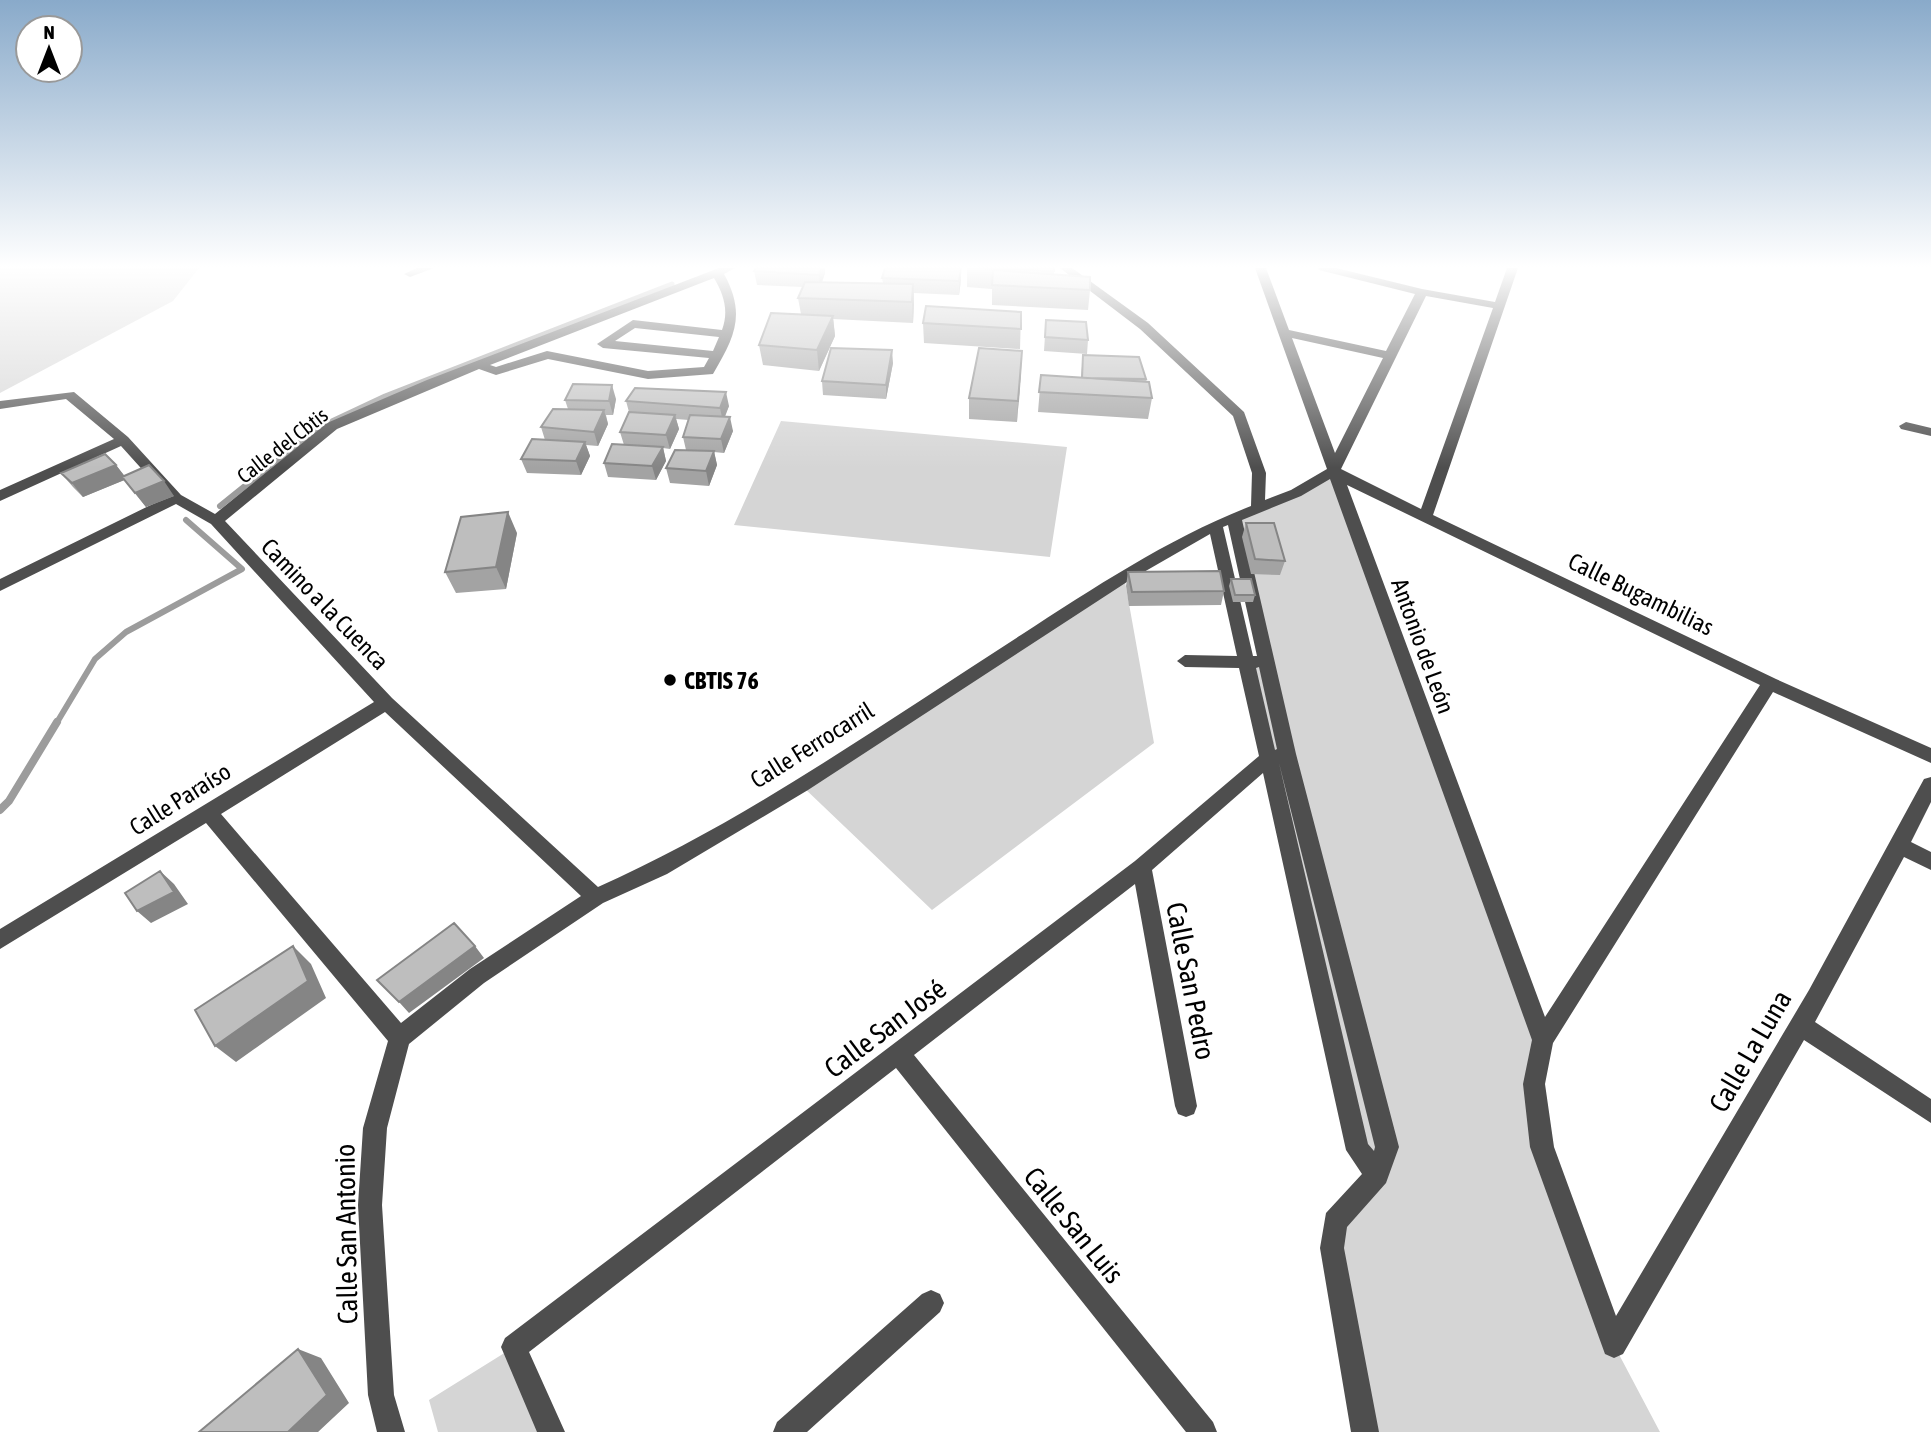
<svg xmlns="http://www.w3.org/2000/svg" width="1931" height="1432" viewBox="0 0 1931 1432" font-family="'Asap Condensed',sans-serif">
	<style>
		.green { fill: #d5d5d5 }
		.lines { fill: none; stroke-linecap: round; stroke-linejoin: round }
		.stream-far2 { stroke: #9c9c9c; stroke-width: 5 }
		.stream-far1 { stroke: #9c9c9c; stroke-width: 6 }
		.stream { stroke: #9c9c9c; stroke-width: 8 }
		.minor { fill: #4e4e4e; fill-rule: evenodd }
		.wall { fill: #a3a3a3 }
		.shaded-wall { fill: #858585 }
		.building { fill: #bebebe; stroke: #858585; stroke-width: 2 }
		.poi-dot { fill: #000; stroke: #fff; stroke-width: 2.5 }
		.labels { text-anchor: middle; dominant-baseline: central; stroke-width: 5; stroke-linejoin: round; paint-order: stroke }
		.far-street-label { font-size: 21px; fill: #000; stroke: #fff }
		.street-label { font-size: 24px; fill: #000; stroke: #fff }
		.poi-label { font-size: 24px; font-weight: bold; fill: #000; stroke: #fff; text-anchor: start }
		.near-street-label { font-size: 28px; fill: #000; stroke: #fff }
	</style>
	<rect width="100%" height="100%" fill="#fff"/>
	<path class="green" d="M 0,268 L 199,268 L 173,301 L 0,393 Z
		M 781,421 L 1067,447 L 1050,557 L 734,525 Z
		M 1332,472 L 1543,1040 L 1534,1084 L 1614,1345 L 1660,1432 L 1365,1432 L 1332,1248 L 1378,1174 L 1358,1150 L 1246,662 L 1267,662 L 1234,517 Z
		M 1124,576 L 1154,743 L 932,910 L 801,785 Z
		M 514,1347 L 551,1432 L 438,1432 L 429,1400 Z"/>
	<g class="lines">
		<path class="stream-far2" d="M 264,471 L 319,427 L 385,396 L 672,284"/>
		<path class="stream-far1" d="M 220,506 L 266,469
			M 56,724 L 95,659 L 126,632 L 242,569 L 186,520"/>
		<path class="stream" d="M 0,810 L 9,801 L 57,722"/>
		<path class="minor" d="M 417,268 L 434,268 L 410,277 L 404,274 Z
			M 719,268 L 735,268 L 724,274 C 746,314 735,337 713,374 L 648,379 L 548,359 L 496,375 L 479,369 L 337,429 L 225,521 L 392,698 L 598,887 C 748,820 883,723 1021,635 C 1095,587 1169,538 1251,506 L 1252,473 L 1233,416 L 1140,329 L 1060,268 L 1072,268 L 1148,323 L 1244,412 L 1266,473 L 1265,500 L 1291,490 L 1327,469 L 1255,268 L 1266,268 L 1289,330 L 1386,351 L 1415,294 L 1319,270 L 1318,268 L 1336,268 L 1422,289 L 1495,302 L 1507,268 L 1518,268 L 1433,515 L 1776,679 L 1931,748 L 1931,763 L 1773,692 L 1553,1043 L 1545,1084 L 1554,1147 L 1616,1316 L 1809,990 L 1924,779 L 1931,777 L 1931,802 L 1911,842 L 1931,852 L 1931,870 L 1904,857 L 1815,1022 L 1931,1099 L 1931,1123 L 1804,1040 L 1623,1354 L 1614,1358 L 1605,1354 L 1530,1147 L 1523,1084 L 1532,1040 L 1330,479 L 1301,496 L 1242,520 L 1296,754 L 1399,1147 L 1386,1183 L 1347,1227 L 1344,1248 L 1379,1432 L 1351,1432 L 1320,1248 L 1326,1213 L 1362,1174 L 1346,1150 L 1263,773 L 1152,870 L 1197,1106 L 1194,1114 L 1186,1117 L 1178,1114 L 1175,1106 L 1135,884 L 914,1055 L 1213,1422 L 1217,1432 L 1186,1432 L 896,1068 L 529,1352 L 565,1432 L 537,1432 L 501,1347 L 505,1338 L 1135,861 L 1259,756 L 1239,668 L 1185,667 L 1177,661 L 1185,655 L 1237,656 L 1210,534 L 1130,580 L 808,790 L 667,874 L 603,903 L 484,983 L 409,1044 L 387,1128 L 382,1205 L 394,1395 L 405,1432 L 377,1432 L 368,1395 L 358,1205 L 363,1128 L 388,1041 L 206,823 L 0,949 L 0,929 L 374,702 L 211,524 L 176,504 L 0,591 L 0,579 L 167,497 L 121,446 L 0,501 L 0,490 L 114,439 L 66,399 L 0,409 L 0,401 L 74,392 L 128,437 L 181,495 L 215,514 L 327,423 L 427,380 ZM 714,278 C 724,295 729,311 722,330 L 633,320 L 597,344 L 603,348 L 709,358 L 704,367 L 648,371 L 547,351 L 496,367 L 490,365 ZM 1426,296 L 1493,308 L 1421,509 L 1341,469 ZM 635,328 L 719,337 L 713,351 L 615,341 ZM 1292,338 L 1383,358 L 1335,453 ZM 1347,485 L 1760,685 L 1545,1017 ZM 1228,525 L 1257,656 L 1253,656 L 1223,527 ZM 1259,667 L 1277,749 L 1275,750 L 1256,668 ZM 385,712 L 581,896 L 470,969 L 401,1023 L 221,814 ZM 1279,763 L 1375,1147 L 1374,1151 L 1368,1144 Z
			M 1906,422 L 1931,428 L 1931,436 L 1901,429 L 1899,426 Z
			M 931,1290 L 940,1294 L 944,1303 L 940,1312 L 807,1432 L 773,1432 L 777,1422 L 922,1294 Z"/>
	</g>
	<path class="wall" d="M 756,268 L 825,268 L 825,273 L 822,282 L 883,283 L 882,278 L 961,280 L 959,295 L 914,293 L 913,323 L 833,319 L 835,336 L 819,371 L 763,365 L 759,345 L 801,314 L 798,298 L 803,287 L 757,285 L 754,271 Z
		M 967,268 L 1054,268 L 1054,274 L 1090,290 L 1088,310 L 992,305 L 992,289 L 967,287 Z
		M 1021,312 L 1020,349 L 924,343 L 923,323 Z
		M 1046,320 L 1088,340 L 1087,354 L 1044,351 Z
		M 1083,355 L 1146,379 L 1152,398 L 1148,419 L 1038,412 L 1041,375 L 1081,378 Z
		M 893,363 L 886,399 L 823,395 L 822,381 Z
		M 1021,371 L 1017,422 L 969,419 L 969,398 Z
		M 616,399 L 613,415 L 606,415 L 608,424 L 598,446 L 586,445 L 590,456 L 581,475 L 527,473 L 521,459 L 545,440 L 541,427 L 568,409 L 565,400 Z
		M 626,401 L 729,406 L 724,417 L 733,431 L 724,453 L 714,452 L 717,465 L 709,486 L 670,483 L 666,468 L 686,450 L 683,437 L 689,420 L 676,419 L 679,429 L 670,449 L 663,448 L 666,461 L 656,480 L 608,477 L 604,463 L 624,445 L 620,432 L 629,412 Z
		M 116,465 L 124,476 L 174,496 L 146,507 L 124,480 L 83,497 L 73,487 L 61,473 Z
		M 1246,523 L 1285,561 L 1280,575 L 1251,574 L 1242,537 Z
		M 517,533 L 506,589 L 456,593 L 445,572 Z
		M 1128,572 L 1224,591 L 1221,605 L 1129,606 L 1126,586 Z
		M 1231,579 L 1255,595 L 1253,602 L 1233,602 L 1229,586 Z"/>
	<path class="shaded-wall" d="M 821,268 L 825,268 L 825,273 L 820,288 L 819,275 Z
		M 961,268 L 961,280 L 959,295 L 959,281 Z
		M 913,284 L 914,304 L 913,323 L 912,302 Z
		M 833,316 L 835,336 L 819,371 L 817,350 Z
		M 892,350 L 893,363 L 886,399 L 886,385 Z
		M 1022,351 L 1021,371 L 1017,422 L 1018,401 Z
		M 612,385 L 616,399 L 613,415 L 609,401 Z
		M 726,392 L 729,406 L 723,422 L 720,408 Z
		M 604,410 L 608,424 L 598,446 L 594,432 Z
		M 675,415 L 679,429 L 670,449 L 666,435 Z
		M 730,417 L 733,431 L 724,453 L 721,439 Z
		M 585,442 L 590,456 L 581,475 L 576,461 Z
		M 663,447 L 666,461 L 656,480 L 652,466 Z
		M 714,451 L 717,465 L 709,486 L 706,471 Z
		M 116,465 L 127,479 L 83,497 L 72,483 Z
		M 164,481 L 174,496 L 146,507 L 135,493 Z
		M 508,512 L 517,533 L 506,589 L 496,567 Z
		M 160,871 L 174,884 L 188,904 L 151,923 L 137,911 Z
		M 293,946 L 311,964 L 326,998 L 236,1062 L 215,1046 Z
		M 475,946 L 484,958 L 409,1013 L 399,1002 Z
		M 298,1349 L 321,1358 L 349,1403 L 318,1432 L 288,1432 Z"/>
	<path class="building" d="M 756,268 L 821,268 L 819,275 L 754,271 Z
		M 885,268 L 961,268 L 959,281 L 882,278 Z
		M 976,268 L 1054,268 L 1054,271 Z
		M 993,270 L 1090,277 L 1090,290 L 992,285 Z
		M 805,282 L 913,284 L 912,302 L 798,298 Z
		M 926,306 L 1021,312 L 1021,329 L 923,323 Z
		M 771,313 L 833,316 L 817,350 L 759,345 Z
		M 1046,320 L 1086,322 L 1088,340 L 1045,337 Z
		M 831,348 L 892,350 L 886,385 L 822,381 Z
		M 979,348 L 1022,351 L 1018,401 L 969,398 Z
		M 1083,355 L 1139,357 L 1146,379 L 1082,378 Z
		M 1041,375 L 1149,382 L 1152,398 L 1039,392 Z
		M 573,384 L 612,385 L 609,401 L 565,400 Z
		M 635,388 L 726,392 L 720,408 L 626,401 Z
		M 553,409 L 604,410 L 594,432 L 541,427 Z
		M 629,412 L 675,415 L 666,435 L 620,432 Z
		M 690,415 L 730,417 L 721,439 L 683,437 Z
		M 532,439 L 585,442 L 576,461 L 521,459 Z
		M 612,444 L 663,447 L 652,466 L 604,463 Z
		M 675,450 L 714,451 L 706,471 L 666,468 Z
		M 105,454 L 116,465 L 72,483 L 61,473 Z
		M 149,465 L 164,481 L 135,493 L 122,477 Z
		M 508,512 L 496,567 L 445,572 L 461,517 Z
		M 1246,523 L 1274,523 L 1285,561 L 1255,559 Z
		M 1220,571 L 1224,591 L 1132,592 L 1128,572 Z
		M 1231,579 L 1251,579 L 1255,595 L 1235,595 Z
		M 160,871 L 174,892 L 137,911 L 125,893 Z
		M 454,923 L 475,946 L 399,1002 L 377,980 Z
		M 293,946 L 308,981 L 215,1046 L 195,1010 Z
		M 298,1349 L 327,1395 L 288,1432 L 199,1432 Z"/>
	<linearGradient id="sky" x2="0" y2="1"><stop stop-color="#89aaca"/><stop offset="0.57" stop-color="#fff"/><stop offset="1" stop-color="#fff" stop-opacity="0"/></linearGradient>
	<rect width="1931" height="468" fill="url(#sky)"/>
	<circle class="poi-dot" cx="670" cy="680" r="7"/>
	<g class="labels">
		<g class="far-street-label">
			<text transform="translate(282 445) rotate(-38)">Calle del Cbtis</text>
		</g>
		<g class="street-label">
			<text transform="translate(1641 594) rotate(26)">Calle Bugambilias</text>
			<text transform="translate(325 604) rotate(46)">Camino a la Cuenca</text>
			<text transform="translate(1423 646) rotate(70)">Antonio de León</text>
			<text transform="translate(812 745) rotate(-32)">Calle Ferrocarril</text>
			<text transform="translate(180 799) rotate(-32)">Calle Paraíso</text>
		</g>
		<g class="poi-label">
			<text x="684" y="680">CBTIS 76</text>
		</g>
		<g class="near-street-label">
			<text transform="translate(1191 981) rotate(79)">Calle San Pedro</text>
			<text transform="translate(885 1028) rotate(-37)">Calle San José</text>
			<text transform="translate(1750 1051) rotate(-60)">Calle La Luna</text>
			<text transform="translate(1074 1225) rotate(51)">Calle San Luis</text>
			<text transform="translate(346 1234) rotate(-91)">Calle San Antonio</text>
		</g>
	</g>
	<g transform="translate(49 49)"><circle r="33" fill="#ffffff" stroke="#999999" stroke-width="2"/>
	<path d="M0-5L12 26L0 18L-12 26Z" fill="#000000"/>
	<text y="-10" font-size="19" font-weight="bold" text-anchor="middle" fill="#000000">N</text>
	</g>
</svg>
